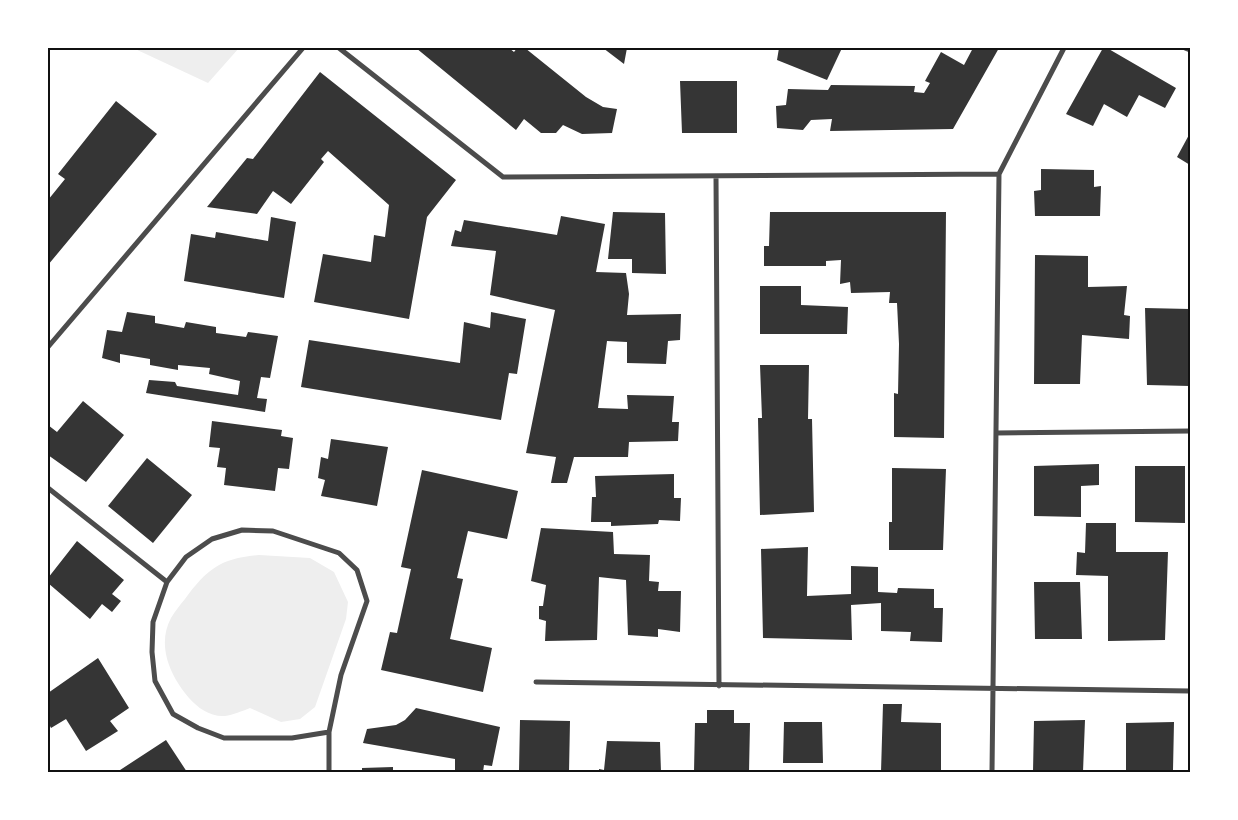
<svg xmlns="http://www.w3.org/2000/svg" width="1238" height="820" viewBox="0 0 1238 820" font-family="'Roboto Condensed',sans-serif">
	<style>
		.green { fill: #eee }
		.building { fill: #353535 }
		.lines { fill: none; stroke-linecap: round; stroke-linejoin: round }
		.minor { stroke: #4c4c4c; stroke-width: 5 }
		.neatline { fill: none; stroke: #111; stroke-width: 2 }
	</style>
	<rect width="100%" height="100%" fill="#fff"/>
	<path class="green" d="M 133,48 L 239,48 L 208,83 Z
		M 259,555 L 310,558 L 334,572 L 348,602 L 346,619 L 315,707 L 300,719 L 281,722 L 250,708 C 242,711 233,715 225,716 C 210,717 198,708 189,698 C 171,677 156,646 171,618 C 175,611 180,605 185,599 C 207,569 221,558 259,555 Z"/>
	<path class="building" d="M 416,48 L 509,48 L 514,52 L 517,48 L 525,48 L 586,97 L 603,107 L 617,109 L 612,133 L 582,134 L 563,125 L 556,133 L 541,133 L 524,119 L 516,130 Z
		M 603,48 L 627,48 L 624,64 Z
		M 779,48 L 842,48 L 827,80 L 777,60 Z
		M 973,48 L 999,48 L 953,129 L 830,131 L 832,119 L 811,120 L 803,130 L 777,128 L 776,106 L 786,105 L 788,89 L 828,90 L 831,85 L 915,86 L 914,92 L 924,93 L 930,83 L 925,81 L 941,52 L 964,65 Z
		M 1103,48 L 1107,48 L 1176,88 L 1165,108 L 1139,95 L 1127,117 L 1104,104 L 1093,126 L 1066,114 Z
		M 320,72 L 456,180 L 427,217 L 409,319 L 314,302 L 323,254 L 371,262 L 374,235 L 385,237 L 389,205 L 328,151 L 321,159 L 324,162 L 291,204 L 273,191 L 257,214 L 207,207 L 247,158 L 253,159 Z
		M 680,81 L 737,81 L 737,133 L 682,133 Z
		M 116,101 L 157,134 L 48,265 L 48,200 L 65,179 L 58,174 Z
		M 1190,133 L 1190,165 L 1177,157 Z
		M 1041,169 L 1094,170 L 1094,187 L 1101,186 L 1100,216 L 1035,216 L 1034,191 L 1041,190 Z
		M 613,212 L 665,213 L 666,274 L 632,273 L 632,259 L 608,259 Z
		M 770,212 L 946,212 L 944,438 L 894,437 L 894,393 L 898,394 L 899,344 L 897,303 L 889,303 L 890,292 L 851,293 L 850,282 L 840,284 L 841,260 L 826,261 L 826,266 L 764,266 L 764,246 L 769,246 Z
		M 561,216 L 605,224 L 596,272 L 626,273 L 629,294 L 627,315 L 681,314 L 680,340 L 668,341 L 666,364 L 627,363 L 627,342 L 607,341 L 598,408 L 628,409 L 627,395 L 674,396 L 672,422 L 679,422 L 678,441 L 629,442 L 628,457 L 574,457 L 567,483 L 551,483 L 556,457 L 526,453 L 555,310 L 490,295 L 496,251 L 451,246 L 455,230 L 461,232 L 464,220 L 557,235 Z
		M 271,217 L 296,222 L 284,298 L 184,281 L 191,234 L 215,238 L 216,232 L 268,241 Z
		M 1035,255 L 1088,256 L 1088,287 L 1127,286 L 1124,315 L 1130,316 L 1129,339 L 1082,335 L 1080,384 L 1034,384 Z
		M 760,286 L 801,286 L 801,305 L 848,307 L 847,334 L 760,334 Z
		M 1145,308 L 1190,309 L 1190,386 L 1147,385 Z
		M 127,312 L 155,316 L 155,323 L 184,328 L 186,322 L 216,327 L 216,333 L 246,337 L 248,332 L 278,336 L 270,378 L 261,377 L 257,398 L 267,399 L 265,412 L 146,393 L 149,380 L 175,382 L 177,386 L 238,395 L 240,381 L 209,374 L 210,368 L 178,365 L 178,370 L 150,365 L 150,359 L 120,354 L 120,363 L 102,358 L 107,330 L 122,332 Z
		M 491,312 L 526,319 L 517,374 L 509,373 L 501,420 L 301,387 L 309,340 L 460,363 L 464,322 L 490,328 Z
		M 760,365 L 809,365 L 808,419 L 812,419 L 814,512 L 760,515 L 758,418 L 762,418 Z
		M 83,401 L 124,435 L 86,482 L 48,455 L 48,425 L 57,432 Z
		M 212,421 L 282,430 L 281,436 L 293,438 L 289,469 L 278,468 L 275,491 L 224,485 L 226,468 L 217,467 L 220,448 L 209,447 Z
		M 331,439 L 388,447 L 377,506 L 321,496 L 325,480 L 318,478 L 321,457 L 328,459 Z
		M 147,458 L 192,495 L 153,543 L 108,506 Z
		M 1099,464 L 1099,485 L 1081,486 L 1081,517 L 1034,516 L 1034,466 Z
		M 1135,466 L 1185,466 L 1185,523 L 1135,522 Z
		M 892,468 L 946,469 L 943,550 L 889,550 L 889,522 L 892,522 Z
		M 422,470 L 518,491 L 507,539 L 468,531 L 457,578 L 463,579 L 450,639 L 492,648 L 483,692 L 381,670 L 390,632 L 397,633 L 411,569 L 401,567 Z
		M 674,474 L 674,498 L 681,498 L 680,521 L 659,520 L 658,524 L 611,526 L 611,522 L 591,522 L 592,497 L 596,497 L 595,476 Z
		M 1086,523 L 1116,523 L 1116,552 L 1168,552 L 1165,640 L 1108,641 L 1108,576 L 1076,575 L 1077,552 L 1085,553 Z
		M 541,528 L 613,532 L 614,554 L 650,555 L 649,581 L 659,582 L 658,591 L 681,591 L 680,632 L 658,629 L 658,637 L 628,635 L 626,580 L 599,577 L 597,640 L 545,641 L 546,621 L 539,619 L 539,606 L 543,606 L 546,585 L 531,581 Z
		M 77,541 L 124,580 L 112,594 L 121,601 L 112,612 L 102,604 L 90,619 L 48,583 L 48,578 Z
		M 808,547 L 807,596 L 851,594 L 851,566 L 878,567 L 878,592 L 897,593 L 898,588 L 934,589 L 934,608 L 943,608 L 942,642 L 910,641 L 911,632 L 881,631 L 881,603 L 851,605 L 852,640 L 763,638 L 761,549 Z
		M 1034,582 L 1080,582 L 1082,639 L 1035,639 Z
		M 98,658 L 129,708 L 110,721 L 118,731 L 86,751 L 66,719 L 51,728 L 48,722 L 48,693 Z
		M 883,704 L 902,704 L 901,722 L 941,723 L 941,772 L 881,772 Z
		M 416,708 L 500,727 L 492,766 L 484,765 L 483,772 L 455,772 L 455,759 L 363,743 L 367,729 L 396,725 L 405,720 Z
		M 707,710 L 734,710 L 734,723 L 750,723 L 749,772 L 694,772 L 695,723 L 707,723 Z
		M 520,720 L 570,721 L 569,772 L 519,772 Z
		M 1085,720 L 1083,772 L 1033,772 L 1034,721 Z
		M 784,722 L 822,722 L 823,763 L 783,763 Z
		M 1174,722 L 1173,770 L 1126,771 L 1126,723 Z
		M 166,740 L 187,772 L 117,772 Z
		M 607,741 L 660,742 L 661,772 L 599,772 L 599,769 L 604,770 Z
		M 393,767 L 393,772 L 362,772 L 362,768 Z
		M 233,770 L 261,770 L 261,772 L 233,772 Z"/>
	<g class="lines">
		<path class="minor" d="M 339,48 L 503,177 L 999,174
			M 1185,48 L 1190,50
			M 716,176 L 719,686
			M 48,347 L 303,48
			M 996,433 L 1190,431
			M 48,488 L 167,582
			M 536,682 L 1190,691
			M 329,772 L 329,732 L 341,675 L 367,601 L 357,570 L 339,553 L 273,531 L 242,530 L 212,539 L 186,557 L 167,582 L 153,622 L 152,652 L 155,681 L 173,714 L 198,728 L 224,738 L 292,738 L 329,732
			M 992,772 L 999,174 L 1064,48"/>
	</g>
	<rect width="1238" height="820" fill="none" stroke="#ffffff" stroke-width="98"/>
	<rect x="49" y="49" width="1140" height="722" class="neatline"/>
</svg>
